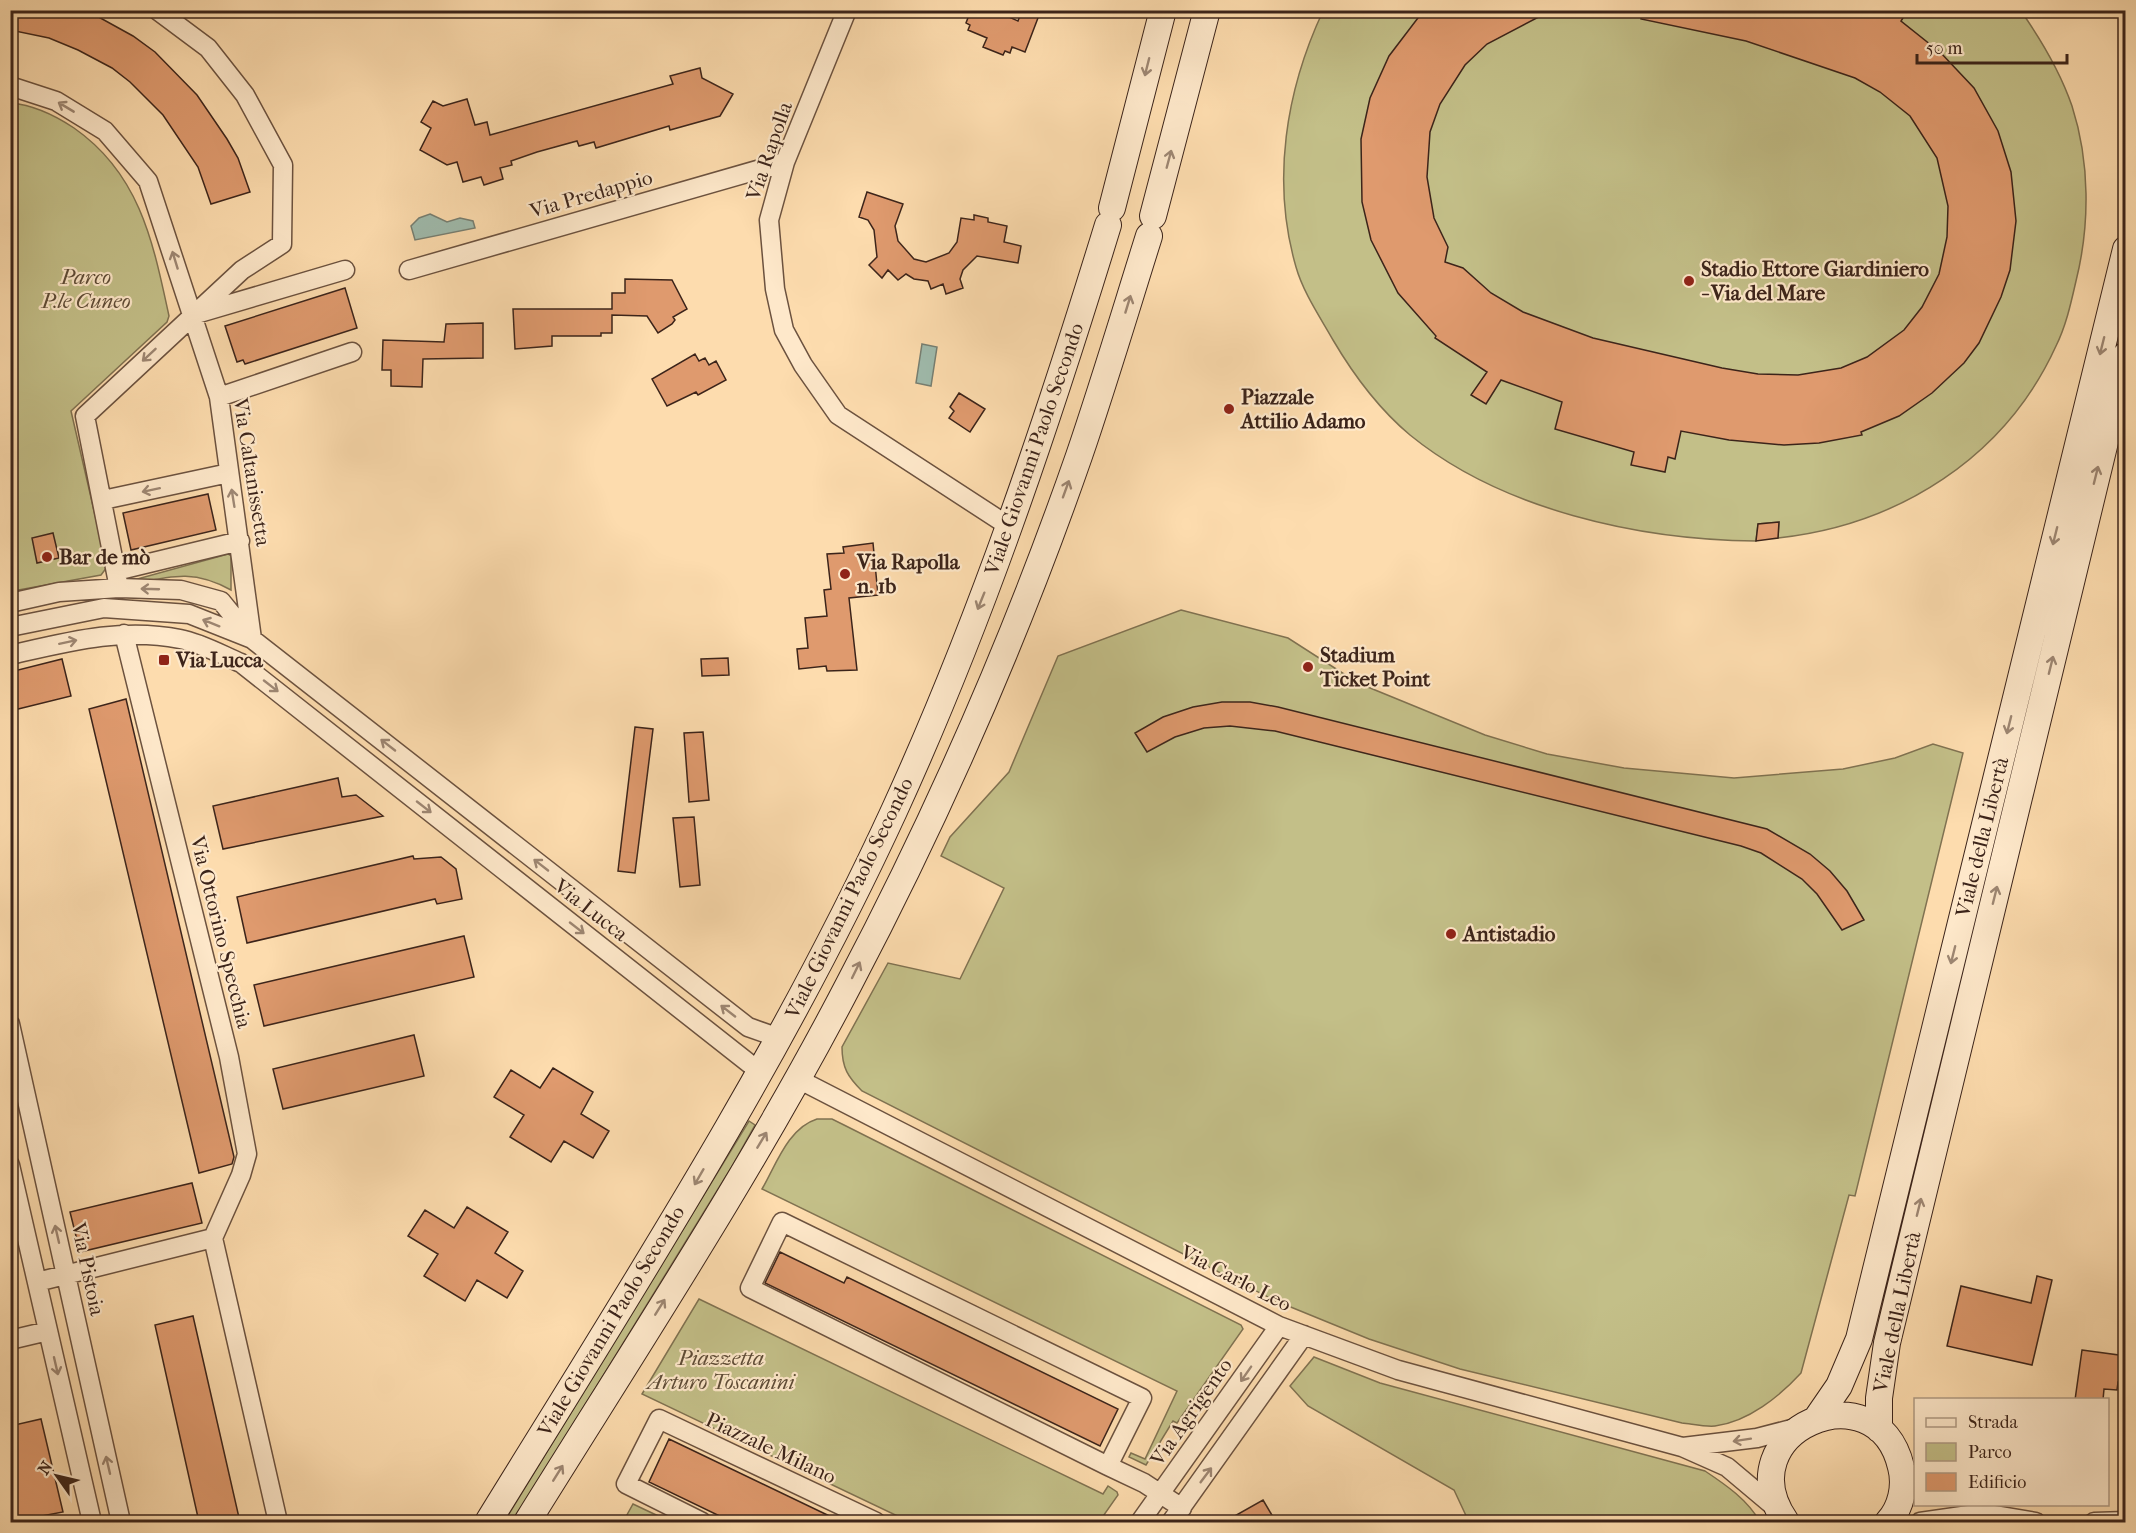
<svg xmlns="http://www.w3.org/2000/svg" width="2136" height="1533" viewBox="0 0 2136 1533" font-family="'IM FELL French Canon',serif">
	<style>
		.green { fill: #c3bf88; stroke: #807251; stroke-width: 1.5 }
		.water { fill: #9fbbad; stroke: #777f72; stroke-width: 1.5 }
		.building { fill: #df9a6e; stroke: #3c241a; stroke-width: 1.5 }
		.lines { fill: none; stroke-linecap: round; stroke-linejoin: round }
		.minor-casing { stroke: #6c523f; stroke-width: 21 }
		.secondary-casing { stroke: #3c241a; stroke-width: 28 }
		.minor { stroke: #fee8ca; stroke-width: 18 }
		.secondary { stroke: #fee8ca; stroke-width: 26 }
		.oneway { stroke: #9d8672 }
		.poi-dot { fill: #8f2418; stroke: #fee8ca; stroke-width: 2 }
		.labels { text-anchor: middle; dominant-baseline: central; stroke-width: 4.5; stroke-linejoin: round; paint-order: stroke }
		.street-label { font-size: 21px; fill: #3c241a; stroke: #fee8ca }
		.poi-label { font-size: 21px; font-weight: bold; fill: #3c241a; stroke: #fee8ca; text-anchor: start }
		.park-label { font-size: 21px; font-style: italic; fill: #5e4b36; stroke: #fee8ca }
	</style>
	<rect width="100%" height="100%" fill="#fddcae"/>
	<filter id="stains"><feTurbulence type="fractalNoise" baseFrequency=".00333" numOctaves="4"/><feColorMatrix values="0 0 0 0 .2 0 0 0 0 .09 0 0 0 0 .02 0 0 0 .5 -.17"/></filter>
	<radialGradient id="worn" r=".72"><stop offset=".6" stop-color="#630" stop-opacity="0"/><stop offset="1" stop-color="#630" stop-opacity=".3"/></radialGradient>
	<path class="green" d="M 1323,11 L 2021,11 C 2042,41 2060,71 2072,106 C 2090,162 2090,225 2076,281 C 2071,303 2066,326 2056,346 C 2005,458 1898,525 1778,538 L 1779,522 L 1758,524 L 1756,541 C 1639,540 1502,510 1410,435 C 1379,409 1353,374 1333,340 C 1320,317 1303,292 1296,267 C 1271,181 1286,90 1323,11 Z
		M 11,103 C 33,105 56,116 74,128 C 140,174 153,242 169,316 L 167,322 L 71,411 L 107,567 L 101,575 L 13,591 L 11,588 L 10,545 L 14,543 L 10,528 Z
		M 228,554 L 231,556 L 231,590 C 194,569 171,576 131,584 L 130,581 Z
		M 1181,610 L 1288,638 L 1358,683 L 1485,735 L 1547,754 L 1624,768 L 1734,778 L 1843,769 L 1895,758 L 1933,744 L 1963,753 L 1855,1196 L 1849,1195 L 1801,1373 C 1780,1396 1748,1422 1715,1426 C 1705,1427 1692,1424 1682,1423 L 1460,1369 L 1369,1339 L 1276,1301 L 862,1091 C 848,1077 842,1068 842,1047 L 888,963 L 960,979 L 1004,888 L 941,856 L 950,837 L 1009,772 L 1058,656 Z
		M 817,1119 L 832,1119 L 844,1125 L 1241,1325 L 1243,1329 L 1177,1423 L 1173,1421 L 1146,1465 L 1129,1457 L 1131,1453 L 1145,1459 L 1177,1391 L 762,1189 C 776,1165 788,1128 817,1119 Z
		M 749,1121 L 755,1125 L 731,1168 L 513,1522 L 504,1522 Z
		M 699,1299 L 1103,1494 L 1108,1486 L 1117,1492 L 1118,1495 L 1099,1522 L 910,1522 L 642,1394 Z
		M 1314,1357 L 1380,1383 L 1705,1471 C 1726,1485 1748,1500 1760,1522 L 1469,1522 L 1454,1490 L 1308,1406 L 1290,1386 Z
		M 633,1504 L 671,1522 L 623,1522 Z"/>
	<path class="water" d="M 430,214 L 447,222 L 460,218 L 473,221 L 475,228 L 415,240 L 411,226 L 419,218 Z
		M 922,344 L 937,347 L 931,386 L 916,383 Z"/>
	<path class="building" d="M 10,10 L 86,10 L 133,36 L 155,52 L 197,95 L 227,139 L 238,158 L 250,192 L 211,204 L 198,167 L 163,115 L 130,82 L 112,68 L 78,50 L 49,38 L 10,30 Z
		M 971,10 L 993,10 L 1018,21 L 1022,10 L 1041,10 L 1025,52 L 1012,47 L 1010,53 L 1005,51 L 1003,55 L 983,47 L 987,38 L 968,30 L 970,25 L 966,23 Z
		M 1424,10 L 1552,10 L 1487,44 L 1465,65 L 1440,104 L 1430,132 L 1427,177 L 1434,218 L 1448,247 L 1445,262 L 1463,268 L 1491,293 L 1523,312 L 1593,338 L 1722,368 L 1758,374 L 1798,375 L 1841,368 L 1867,357 L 1904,330 L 1922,307 L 1939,274 L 1947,237 L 1948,206 L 1937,158 L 1910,116 L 1880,92 L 1855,78 L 1746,41 L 1641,19 L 1642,10 L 1908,10 L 1901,21 L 1941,53 L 1974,88 L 1998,131 L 2011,172 L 2016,221 L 2010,270 L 2001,297 L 1979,343 L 1964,363 L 1932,393 L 1899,416 L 1861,432 L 1862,435 L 1819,443 L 1784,445 L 1729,440 L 1681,431 L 1675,459 L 1668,457 L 1665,472 L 1631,465 L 1634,452 L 1555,429 L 1562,402 L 1501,380 L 1486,404 L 1471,395 L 1487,372 L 1435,338 L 1436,336 L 1398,293 L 1371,240 L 1362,202 L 1361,139 L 1370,98 L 1389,56 Z
		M 700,68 L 702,78 L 733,94 L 720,116 L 670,130 L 669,126 L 596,148 L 594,142 L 579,146 L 577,141 L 537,152 L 511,161 L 512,165 L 500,168 L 503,179 L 484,185 L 481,177 L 463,182 L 457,162 L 447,165 L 420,150 L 431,128 L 421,122 L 433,101 L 443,106 L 467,99 L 475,125 L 487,122 L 490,135 L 673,84 L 670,76 Z
		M 867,192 L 903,204 L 895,226 L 898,241 L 914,259 L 926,262 L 949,253 L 957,242 L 961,218 L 974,220 L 974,215 L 988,218 L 988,222 L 1007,226 L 1004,242 L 1021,246 L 1018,263 L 977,256 L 963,270 L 960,279 L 963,288 L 946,294 L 943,284 L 931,289 L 928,281 L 914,279 L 906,274 L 898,280 L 888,270 L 882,278 L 869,265 L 877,257 L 874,230 L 868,220 L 859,217 Z
		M 625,279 L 672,280 L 687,309 L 673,317 L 675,320 L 672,324 L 658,333 L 647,316 L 612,315 L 612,333 L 601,333 L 601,336 L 552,336 L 552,346 L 515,349 L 513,309 L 612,309 L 612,293 L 625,293 Z
		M 345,288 L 357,328 L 245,364 L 243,360 L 237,362 L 225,326 Z
		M 483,323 L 483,358 L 423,359 L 422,387 L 391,386 L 391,370 L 382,370 L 383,340 L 444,342 L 446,324 Z
		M 695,354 L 699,361 L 705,358 L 709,365 L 716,361 L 726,380 L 698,395 L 696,392 L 667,406 L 652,379 Z
		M 959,393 L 985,409 L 970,432 L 949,418 L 954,411 L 950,407 Z
		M 208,494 L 216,530 L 131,550 L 123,513 Z
		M 1779,522 L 1778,538 L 1756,541 L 1758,524 Z
		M 53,533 L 59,558 L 37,563 L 32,538 Z
		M 873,543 L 878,595 L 849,598 L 857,670 L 827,671 L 826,666 L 799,669 L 797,649 L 808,648 L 805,618 L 827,616 L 824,590 L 831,589 L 827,554 L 844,553 L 843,547 Z
		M 728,658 L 729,675 L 702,676 L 701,659 Z
		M 62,659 L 71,696 L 10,711 L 10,672 Z
		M 126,699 L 234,1157 L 232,1164 L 199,1173 L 89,709 Z
		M 1222,702 L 1250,702 L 1278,707 L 1767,829 L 1810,854 L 1830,871 L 1847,891 L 1864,920 L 1842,930 L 1817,894 L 1802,879 L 1761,853 L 1741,846 L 1275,731 L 1230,726 L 1204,728 L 1175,737 L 1147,752 L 1135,733 L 1163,717 L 1193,707 Z
		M 635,727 L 653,729 L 635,873 L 618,871 Z
		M 703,732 L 709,800 L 689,802 L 684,733 Z
		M 338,778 L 342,797 L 356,795 L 383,816 L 223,849 L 213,806 Z
		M 694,817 L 700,885 L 680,887 L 673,818 Z
		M 413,856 L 414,859 L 441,857 L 456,869 L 462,899 L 437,904 L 435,899 L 247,943 L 237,897 Z
		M 464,936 L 474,977 L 264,1026 L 254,985 Z
		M 414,1035 L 424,1076 L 283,1109 L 273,1069 Z
		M 553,1068 L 593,1092 L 581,1114 L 609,1131 L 593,1158 L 564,1141 L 551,1162 L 510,1137 L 524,1115 L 494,1097 L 511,1070 L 540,1088 Z
		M 192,1183 L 202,1223 L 80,1252 L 70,1212 Z
		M 467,1207 L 508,1232 L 495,1253 L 523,1271 L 507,1298 L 477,1280 L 465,1301 L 424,1276 L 438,1254 L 408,1236 L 425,1210 L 454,1228 Z
		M 780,1252 L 844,1283 L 847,1277 L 1118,1409 L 1100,1446 L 765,1283 Z
		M 2037,1276 L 2052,1280 L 2032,1365 L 1947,1346 L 1961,1286 L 2031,1303 Z
		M 193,1316 L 240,1522 L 199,1522 L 155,1325 Z
		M 2082,1350 L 2126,1356 L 2126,1383 L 2118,1382 L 2117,1390 L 2104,1389 L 2103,1400 L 2075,1400 Z
		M 41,1419 L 63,1512 L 10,1522 L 10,1490 L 14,1489 L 10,1474 L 10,1426 Z
		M 669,1439 L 842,1522 L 732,1522 L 649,1482 Z
		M 1263,1500 L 1276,1522 L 1224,1522 Z"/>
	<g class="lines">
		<g class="minor-casing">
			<path id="minor" d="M 847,10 L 785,162 L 769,220 L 775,289 L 784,330 L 803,365 L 838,415 L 1010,527
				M 10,86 L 56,101 L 105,131 L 148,181 L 219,397 L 252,639
				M 409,270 L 785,162
				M 196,314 L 345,270
				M 219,397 L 352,352
				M 103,500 L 229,473
				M 116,571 L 240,541
				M 119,588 L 85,416 L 242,270 L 282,244 L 283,165 L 245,95 L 208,48 L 157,10
				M 10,603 L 59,592 L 119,588 L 181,590 L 221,601 L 251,638
				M 10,627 L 104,608 L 189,614 L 252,639 L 748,1027 L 779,1038
				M 124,634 L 229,1057 L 247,1154 L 241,1175 L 213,1238
				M 10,655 C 67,642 122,627 180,639 C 201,643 222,655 241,663 L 760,1072
				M 10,1024 L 121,1522
				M 798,1079 L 1279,1326 L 1398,1370 L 1682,1447 L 1727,1467 L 1777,1509
				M 10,1165 L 92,1522
				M 37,1282 L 213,1238 L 278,1522
				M 10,1340 L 48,1331
				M 1683,1447 L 1757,1438 L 1799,1427
				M 1108,1466 L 1142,1398 L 782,1222 L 750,1288 L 1108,1466 L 1144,1483 L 1182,1508
				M 702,1522 L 626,1484 L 659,1419 L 876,1522
				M 1140,1522 L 1279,1326
				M 1171,1522 L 1304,1335
				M 1920,1522 L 1983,1513 L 2036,1522
				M 2094,1522 L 2126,1521"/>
		</g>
		<g class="secondary-casing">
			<path id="secondary" d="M 1112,208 L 1163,10
				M 1153,216 L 1207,10
				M 1817,1418 L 1839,1386 L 1859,1339 L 2126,249
				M 1879,1429 L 1879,1398 L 1887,1343 L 2126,355
				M 488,1522 C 631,1290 780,1059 894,811 C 981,621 1047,424 1108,225
				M 527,1522 C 637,1345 753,1169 849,984 C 938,815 1016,637 1079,456 C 1104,383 1126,309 1149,236
				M 1786,1522 C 1723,1431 1877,1365 1901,1467 C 1906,1486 1901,1508 1888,1522"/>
		</g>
		<use href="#minor" class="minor"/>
		<use href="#secondary" class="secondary"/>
	</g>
	<defs><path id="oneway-shaft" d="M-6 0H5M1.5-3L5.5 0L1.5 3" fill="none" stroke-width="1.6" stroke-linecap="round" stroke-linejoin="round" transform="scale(1.5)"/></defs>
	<g class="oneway">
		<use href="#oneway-shaft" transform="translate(1147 67) rotate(104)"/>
		<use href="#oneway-shaft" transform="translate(66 107) rotate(-149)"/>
		<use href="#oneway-shaft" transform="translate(1169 159) rotate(-75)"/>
		<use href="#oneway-shaft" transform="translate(175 260) rotate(-107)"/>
		<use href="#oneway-shaft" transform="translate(1128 304) rotate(-73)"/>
		<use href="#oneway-shaft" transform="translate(2102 346) rotate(104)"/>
		<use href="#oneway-shaft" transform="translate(149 355) rotate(137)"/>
		<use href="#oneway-shaft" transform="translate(2096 475) rotate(-76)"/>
		<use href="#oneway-shaft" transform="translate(1066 489) rotate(-70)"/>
		<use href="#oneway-shaft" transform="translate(151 490) rotate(168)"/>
		<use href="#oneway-shaft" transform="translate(233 498) rotate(-99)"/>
		<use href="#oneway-shaft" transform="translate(2055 536) rotate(104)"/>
		<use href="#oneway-shaft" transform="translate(150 589) rotate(-178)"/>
		<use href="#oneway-shaft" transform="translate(981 601) rotate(112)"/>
		<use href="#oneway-shaft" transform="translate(211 623) rotate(-158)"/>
		<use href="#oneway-shaft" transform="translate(68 642) rotate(-12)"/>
		<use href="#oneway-shaft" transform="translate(2051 665) rotate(-76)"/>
		<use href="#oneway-shaft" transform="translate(271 686) rotate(38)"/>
		<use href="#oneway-shaft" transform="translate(2009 725) rotate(104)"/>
		<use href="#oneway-shaft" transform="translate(388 745) rotate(-142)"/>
		<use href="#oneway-shaft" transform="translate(424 807) rotate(38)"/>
		<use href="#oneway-shaft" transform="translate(541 865) rotate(-142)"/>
		<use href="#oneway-shaft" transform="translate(1995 895) rotate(-76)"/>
		<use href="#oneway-shaft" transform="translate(577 928) rotate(38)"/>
		<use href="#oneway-shaft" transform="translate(1953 955) rotate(104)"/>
		<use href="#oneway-shaft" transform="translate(856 970) rotate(-64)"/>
		<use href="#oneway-shaft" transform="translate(728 1011) rotate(-142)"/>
		<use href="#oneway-shaft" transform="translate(762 1140) rotate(-59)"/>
		<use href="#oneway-shaft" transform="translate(699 1177) rotate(120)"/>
		<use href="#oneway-shaft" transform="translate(1919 1207) rotate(-76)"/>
		<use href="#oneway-shaft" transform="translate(57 1234) rotate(-103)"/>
		<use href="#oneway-shaft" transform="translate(660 1307) rotate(-58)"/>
		<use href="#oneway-shaft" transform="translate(56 1366) rotate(77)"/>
		<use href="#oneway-shaft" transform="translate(1246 1374) rotate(125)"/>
		<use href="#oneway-shaft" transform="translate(1742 1440) rotate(171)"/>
		<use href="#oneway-shaft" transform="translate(108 1465) rotate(-103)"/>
		<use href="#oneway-shaft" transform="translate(558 1473) rotate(-58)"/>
		<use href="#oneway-shaft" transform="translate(1206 1475) rotate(-53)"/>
	</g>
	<g class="poi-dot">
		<circle cx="1689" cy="281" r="6"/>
		<circle cx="1229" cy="409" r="6"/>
		<circle cx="47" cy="557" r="6"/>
		<circle cx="845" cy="574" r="6"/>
		<rect x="158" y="654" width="12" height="12" rx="3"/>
		<circle cx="1308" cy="667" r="6"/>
		<circle cx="1451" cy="934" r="6"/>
	</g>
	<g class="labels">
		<g class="street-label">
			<text transform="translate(769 151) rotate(-71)">Via Rapolla</text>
			<text transform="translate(591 194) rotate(-16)">Via Predappio</text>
			<text transform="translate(1034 449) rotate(-71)">Viale Giovanni Paolo Secondo</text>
			<text transform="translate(252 472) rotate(81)">Via Caltanissetta</text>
			<text transform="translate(1982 837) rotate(-76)">Viale della Libertà</text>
			<text transform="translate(849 898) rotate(-64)">Viale Giovanni Paolo Secondo</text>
			<text transform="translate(591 910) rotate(38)">Via Lucca</text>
			<text transform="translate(221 932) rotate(76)">Via Ottorino Specchia</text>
			<text transform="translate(88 1269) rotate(78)">Via Pistoia</text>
			<text transform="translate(1236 1278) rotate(27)">Via Carlo Leo</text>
			<text transform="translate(1897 1312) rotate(-78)">Viale della Libertà</text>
			<text transform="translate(611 1321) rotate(-59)">Viale Giovanni Paolo Secondo</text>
			<text transform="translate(1191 1412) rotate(-55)">Via Agrigento</text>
			<text transform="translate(771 1448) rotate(25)">Piazzale Milano</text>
		</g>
		<g class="poi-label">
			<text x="1701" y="269">Stadio Ettore Giardiniero<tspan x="1701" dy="24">- Via del Mare</tspan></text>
			<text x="1241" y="397">Piazzale<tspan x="1241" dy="24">Attilio Adamo</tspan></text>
			<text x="59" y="557">Bar de mò</text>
			<text x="857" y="562">Via Rapolla<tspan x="857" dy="24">n. 1b</tspan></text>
			<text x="1320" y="655">Stadium<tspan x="1320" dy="24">Ticket Point</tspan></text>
			<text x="176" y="660">Via Lucca</text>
			<text x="1463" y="934">Antistadio</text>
		</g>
		<g class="park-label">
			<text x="86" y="277">Parco<tspan x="86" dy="24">P.le Cuneo</tspan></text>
			<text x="721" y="1358">Piazzetta<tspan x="721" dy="24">Arturo Toscanini</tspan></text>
		</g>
	</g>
	<rect width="2136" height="1533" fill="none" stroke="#fddcae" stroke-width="36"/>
	<rect x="12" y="12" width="2112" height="1509" fill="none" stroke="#3c241a" stroke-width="3"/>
	<rect x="18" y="18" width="2100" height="1497" fill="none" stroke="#3c241a" stroke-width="1.5"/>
	<rect x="1914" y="1398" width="195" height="108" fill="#fee8ca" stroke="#b09a84" stroke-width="1.5"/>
	<rect x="1926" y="1418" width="30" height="9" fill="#fee8ca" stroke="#b09a84" stroke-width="1.5"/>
	<text x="1968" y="1428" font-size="18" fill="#3c241a">Strada</text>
	<rect x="1926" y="1443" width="30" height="18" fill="#c3bf88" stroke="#b09a84" stroke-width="1.5"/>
	<text x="1968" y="1458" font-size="18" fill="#3c241a">Parco</text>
	<rect x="1926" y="1473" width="30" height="18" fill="#df9a6e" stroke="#b09a84" stroke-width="1.5"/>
	<text x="1968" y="1488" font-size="18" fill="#3c241a">Edificio</text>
	<g transform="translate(57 1476) rotate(304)" stroke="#fee8ca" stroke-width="4.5" paint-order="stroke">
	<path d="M0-4.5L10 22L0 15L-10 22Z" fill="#3c241a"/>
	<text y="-9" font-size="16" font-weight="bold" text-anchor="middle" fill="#3c241a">N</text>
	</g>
	<path d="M1917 54v9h150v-9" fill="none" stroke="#3c241a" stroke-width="3"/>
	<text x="1926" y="54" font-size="18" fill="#3c241a" stroke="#fee8ca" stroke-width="4.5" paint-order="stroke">50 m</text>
	<rect width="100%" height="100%" filter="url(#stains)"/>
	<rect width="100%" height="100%" fill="url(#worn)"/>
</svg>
